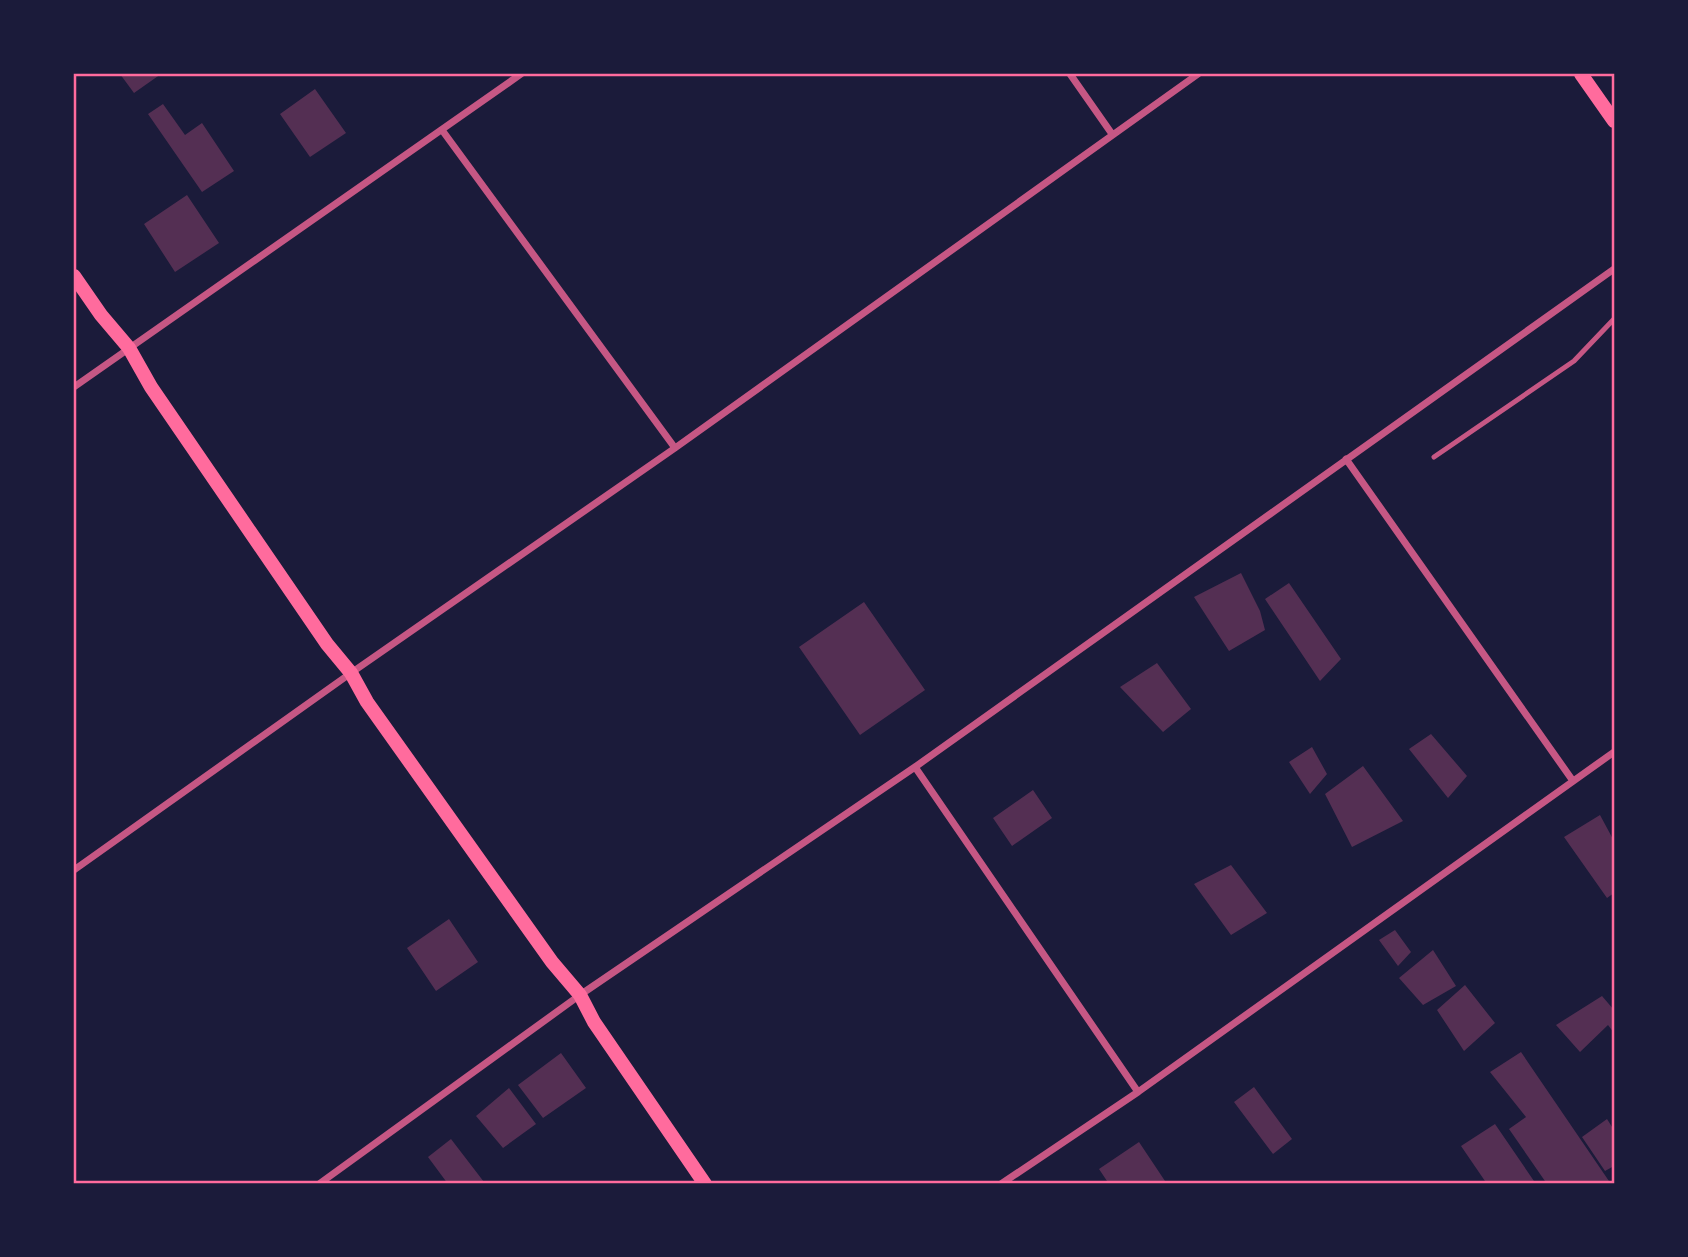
<svg xmlns="http://www.w3.org/2000/svg" width="1688" height="1257" viewBox="0 0 1688 1257" font-family="'Work Sans',sans-serif">
	<style>
		.building { fill: #542f53 }
		.lines { fill: none; stroke-linecap: round; stroke-linejoin: round }
		.service { stroke: #c65784; stroke-width: 5 }
		.minor { stroke: #c65784; stroke-width: 7 }
		.secondary { stroke: #ff6b9d; stroke-width: 14 }
		.neatline { fill: none; stroke: #ff6b9d; stroke-width: 2.5 }
	</style>
	<rect width="100%" height="100%" fill="#1b1b3a"/>
	<path class="building" d="M 120,74 L 161,74 L 134,93 Z
		M 315,89 L 346,133 L 310,157 L 280,114 Z
		M 163,104 L 185,135 L 202,123 L 234,171 L 202,192 L 148,114 Z
		M 187,195 L 219,243 L 175,272 L 144,224 Z
		M 1241,573 L 1260,611 L 1265,630 L 1229,651 L 1194,597 Z
		M 1289,583 L 1341,659 L 1320,681 L 1265,599 Z
		M 864,602 L 925,690 L 860,735 L 799,647 Z
		M 1157,663 L 1191,709 L 1163,732 L 1120,687 Z
		M 1431,734 L 1467,776 L 1448,798 L 1409,749 Z
		M 1312,747 L 1327,774 L 1310,794 L 1289,762 Z
		M 1363,766 L 1403,821 L 1352,847 L 1325,794 Z
		M 1033,790 L 1052,818 L 1012,846 L 993,818 Z
		M 1600,815 L 1614,841 L 1614,893 L 1607,898 L 1564,837 Z
		M 1231,865 L 1267,913 L 1231,935 L 1194,884 Z
		M 449,919 L 478,962 L 436,991 L 407,948 Z
		M 1395,930 L 1411,952 L 1398,966 L 1379,940 Z
		M 1433,950 L 1456,986 L 1423,1005 L 1399,978 Z
		M 1465,985 L 1495,1023 L 1464,1051 L 1437,1010 Z
		M 1602,996 L 1614,1010 L 1614,1033 L 1608,1025 L 1580,1052 L 1556,1025 Z
		M 1521,1052 L 1611,1184 L 1547,1184 L 1509,1129 L 1526,1117 L 1490,1072 Z
		M 561,1053 L 586,1088 L 543,1118 L 518,1085 Z
		M 1254,1087 L 1292,1139 L 1273,1154 L 1234,1102 Z
		M 509,1088 L 536,1124 L 503,1148 L 476,1116 Z
		M 1607,1119 L 1614,1130 L 1614,1166 L 1605,1171 L 1582,1137 Z
		M 1495,1124 L 1536,1184 L 1487,1184 L 1461,1146 Z
		M 451,1139 L 484,1182 L 482,1184 L 448,1184 L 428,1157 Z
		M 1139,1142 L 1167,1184 L 1109,1184 L 1099,1169 Z"/>
	<g class="lines">
		<path class="service" d="M 1434,457 L 1574,361 L 1614,319"/>
		<path class="minor" d="M 1070,74 L 1112,134
			M 442,130 L 675,448
			M 74,387 L 521,74
			M 1346,459 L 1573,781
			M 915,767 L 1138,1092
			M 74,870 L 351,673 L 675,448 L 1198,74
			M 319,1184 L 580,995 L 915,767 L 1614,269
			M 1001,1184 L 1138,1092 L 1614,752"/>
		<path class="secondary" d="M 1581,74 L 1614,121
			M 74,276 L 101,315 L 129,348 L 151,387 L 327,644 L 351,673 L 367,702 L 552,962 L 580,995 L 594,1022 L 705,1184"/>
	</g>
	<rect width="1688" height="1257" fill="none" stroke="#1b1b3a" stroke-width="150"/>
	<rect x="75" y="75" width="1538" height="1107" class="neatline"/>
</svg>
